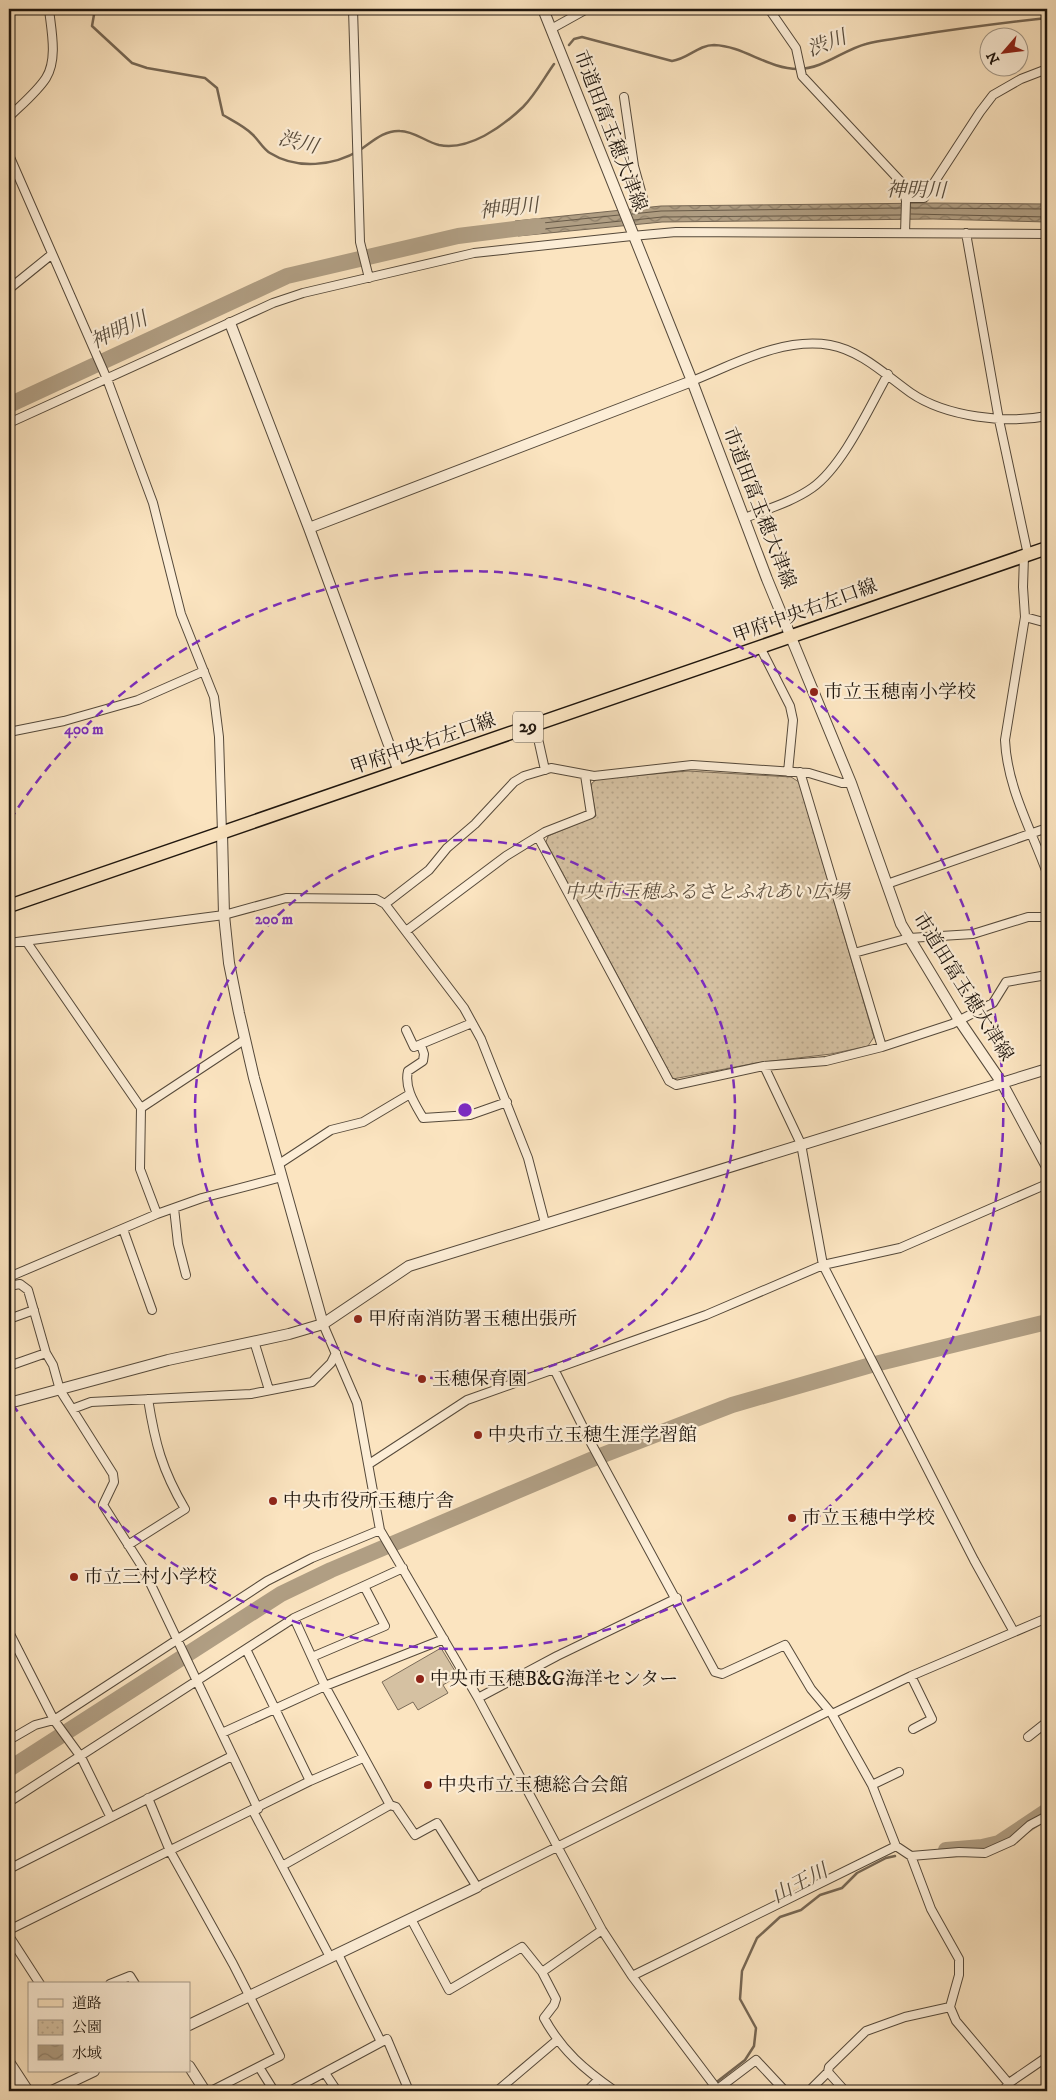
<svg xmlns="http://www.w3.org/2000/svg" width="1056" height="2100" viewBox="0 0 1056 2100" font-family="'IM FELL DW Pica','Noto Serif JP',serif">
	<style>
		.park { fill: url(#park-dots); stroke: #7a6b58 }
		.pitch { fill: #d5c1a2; stroke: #7a6b58 }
		.water { fill: url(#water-waves); stroke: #766754 }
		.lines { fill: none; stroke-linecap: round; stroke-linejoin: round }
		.shore { stroke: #675a48; stroke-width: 1 }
		.stream { stroke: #766754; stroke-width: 2.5 }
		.river { stroke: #b09e83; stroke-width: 16 }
		.minor-casing { stroke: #55493a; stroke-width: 10 }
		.tertiary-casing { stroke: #55493a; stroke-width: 12 }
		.primary-casing { stroke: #1e150d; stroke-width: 15 }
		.minor { stroke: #fcedd6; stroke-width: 8 }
		.tertiary { stroke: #fcedd6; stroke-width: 10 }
		.primary { stroke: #fbe4c0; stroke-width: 12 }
		.ring { fill: none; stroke: #7b2cbf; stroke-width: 2.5; stroke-dasharray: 9 6 }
		.poi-dot { fill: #8f2418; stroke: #fcedd6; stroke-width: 2 }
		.labels { text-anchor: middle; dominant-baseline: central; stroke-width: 4.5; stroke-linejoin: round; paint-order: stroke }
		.shield { fill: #fcedd6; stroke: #615649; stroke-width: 1 }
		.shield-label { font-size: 18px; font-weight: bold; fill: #1e150d }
		.street-label { font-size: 19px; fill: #1e150d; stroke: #fcedd6 }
		.poi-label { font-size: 19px; fill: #1e150d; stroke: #fcedd6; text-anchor: start }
		.park-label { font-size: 19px; font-style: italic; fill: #5e5141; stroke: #fcedd6 }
		.water-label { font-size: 20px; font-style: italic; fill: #584c3c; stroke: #fcedd6 }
		.centre { fill: #7b2cbf; stroke: #fcedd6; stroke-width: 2.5 }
		.ring-label { font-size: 15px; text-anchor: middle; font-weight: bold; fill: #7b2cbf; stroke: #fcedd6; stroke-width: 4.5; stroke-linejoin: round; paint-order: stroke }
	</style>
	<defs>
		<pattern id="park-dots" width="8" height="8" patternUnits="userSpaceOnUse" patternTransform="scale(1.25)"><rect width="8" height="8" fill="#d5c1a2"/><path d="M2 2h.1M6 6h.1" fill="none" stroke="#b6a58a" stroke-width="1.8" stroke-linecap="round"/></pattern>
		<pattern id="water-waves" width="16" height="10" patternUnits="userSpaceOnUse" patternTransform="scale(1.25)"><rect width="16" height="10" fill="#b09e83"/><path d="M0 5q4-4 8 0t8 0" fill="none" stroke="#8f806a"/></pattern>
	</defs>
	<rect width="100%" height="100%" fill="#fbe4c0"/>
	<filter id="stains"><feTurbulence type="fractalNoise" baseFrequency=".004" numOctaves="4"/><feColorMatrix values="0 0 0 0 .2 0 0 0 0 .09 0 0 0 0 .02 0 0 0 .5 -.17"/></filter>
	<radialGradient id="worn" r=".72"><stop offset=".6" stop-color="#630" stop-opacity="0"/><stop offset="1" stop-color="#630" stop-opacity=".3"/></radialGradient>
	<path class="park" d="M 688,771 L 791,777 L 799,782 L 874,1037 L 868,1046 L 831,1054 L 756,1063 L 673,1079 L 546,842 L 548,836 L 596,816 L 591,787 L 592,783 L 597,779 Z"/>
	<path class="pitch" d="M 441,1648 L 458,1676 L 443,1685 L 448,1693 L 418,1710 L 413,1702 L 398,1710 L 382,1682 Z"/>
	<path class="water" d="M 935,203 L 1047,204 L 1047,222 L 933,219 L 662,222 L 518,236 L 515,221 L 661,206 Z"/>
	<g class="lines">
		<path class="shore" d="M 911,208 L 1047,209
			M 632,214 L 661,211 L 901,208
			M 911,214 L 1047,217
			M 619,215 L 524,225 L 522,228 L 524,231 L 621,221
			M 634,220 L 662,217 L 901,215"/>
		<path class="stream" d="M 95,9 L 92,26 L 132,63 L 147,68 L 205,78 L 217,88 L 223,115 C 233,121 244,126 252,134 C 258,139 263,149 270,153 C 297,170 334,166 360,150 C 372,142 384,130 400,131 C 414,131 426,142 439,145 C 469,151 502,127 523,107 C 535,95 544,78 554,64
			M 569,45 L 574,39 L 582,37 L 672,61 C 688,59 698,45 714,45 C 744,46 768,69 798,69 C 823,69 843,50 866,44 C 880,40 896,39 911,36 C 956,29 1002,23 1047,18
			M 705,2091 L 745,2060 L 754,2046 L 756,2028 L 740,1999 L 742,1971 L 757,1938 L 780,1917 L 801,1910 L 820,1895 L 842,1888 L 857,1873 L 886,1858 L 895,1856"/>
		<path class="river" d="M 9,405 L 287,276 L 458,236 L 538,226
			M 9,1769 L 281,1594 L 331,1570 L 595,1458 L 732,1405 L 871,1365 L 1047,1322
			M 946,1850 L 982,1847 L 999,1843 L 1047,1811"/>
		<g class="minor-casing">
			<path id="minor" d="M 353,9 L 360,242 L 369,278
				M 769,9 L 796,48 L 802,76 L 902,183 L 906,201 L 905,233
				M 551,29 L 587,9
				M 624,97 L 634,166 L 644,202
				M 9,117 C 21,105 37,92 46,78 C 58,59 51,29 49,9
				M 9,155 L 107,379 L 153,503 L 181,614 L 214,697 L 219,737 L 222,833
				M 906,198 L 924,198 L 980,112 L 993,95 L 1021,79 L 1047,69
				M 966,233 L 999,420 L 1028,555
				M 9,289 L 51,255
				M 692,381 C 735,364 782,337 830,345 C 860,350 887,376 911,393 C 946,417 1007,424 1047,416
				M 9,423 L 273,303 L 303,293 L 474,253 L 632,236 L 676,232 L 1047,234
				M 745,518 C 767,509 792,502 812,488 C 843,466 869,408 888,374
				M 1024,556 L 1023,587 L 1025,617 L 1005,740 C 1007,787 1031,829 1047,873
				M 1025,617 L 1047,623
				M 760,647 L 790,706 L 793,720 L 788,772
				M 535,725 L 545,770
				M 9,732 L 64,721 L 138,700 L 204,671
				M 800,772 L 882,1047
				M 538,837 L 669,1081 L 676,1085 L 764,1066 L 826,1061 L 882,1047 L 952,1024 L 993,1003 L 1006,982 L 1047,975
				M 887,884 L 1047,828
				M 385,904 L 429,870 L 447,848 L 475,824 L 514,782 L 524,776 L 551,768 L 594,776 L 692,765 L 809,773 L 842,783 L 851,783
				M 406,931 L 506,856 L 545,832 L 591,814 L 585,775
				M 26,941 L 141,1108
				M 9,943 L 224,915 L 286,898 L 376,899 L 385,904 L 464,1008 L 481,1039 L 528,1158 L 545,1223
				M 854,953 L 909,938 L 973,934 L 1028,917 L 1047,917
				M 406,1030 L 414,1047 L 472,1023
				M 421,1045 L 424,1054 L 423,1061 L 408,1071 C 404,1088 415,1104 423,1118 L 470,1115 L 507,1102
				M 764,1066 L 801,1144 L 823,1265 L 974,1560 L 1014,1632
				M 279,1164 L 331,1130 L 363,1122 L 410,1094
				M 174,1208 L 178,1244 L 186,1275
				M 157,1214 L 140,1169 L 141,1108 L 244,1040
				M 123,1229 L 152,1310
				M 9,1277 L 157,1214 L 202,1198 L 282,1177
				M 9,1286 L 20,1284 L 28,1290 L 46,1353 L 53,1365 L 60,1390 L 113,1474 L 114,1482 L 103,1505 L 143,1568 L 258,1809
				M 9,1319 L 34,1310
				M 323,1324 L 357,1403 L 380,1530 L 478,1698 L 602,1930 L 632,1976 L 714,2085 L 715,2091
				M 254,1341 L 269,1390
				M 9,1366 L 46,1353
				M 554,1369 L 591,1443 L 715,1672 L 722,1674 L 785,1645 L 811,1689 L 832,1714 L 872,1785 L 896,1846 L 911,1856 L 959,1852 L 985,1853 L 1012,1841 L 1030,1825 L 1047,1816
				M 72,1409 L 91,1402 L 251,1394 L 312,1382 L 331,1363 L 336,1353
				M 369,1464 L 467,1400 L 706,1315 L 823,1265 L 900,1248 L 1047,1184
				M 128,1545 L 185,1509 C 162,1470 155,1443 148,1399
				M 294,1618 L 325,1686 L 390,1805 L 396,1807 L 415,1835 L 437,1823 L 477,1887 L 829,1711
				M 9,1632 L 54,1720 L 81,1757 L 110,1816
				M 246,1649 L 310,1781
				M 312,1657 L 385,1626 L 364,1586
				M 911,1676 L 932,1719 L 913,1729
				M 478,1698 L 557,1656 L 677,1598
				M 832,1714 L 911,1676 L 1047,1618
				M 222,1733 L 325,1686 L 444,1639
				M 1028,1737 L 1047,1722
				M 9,1740 L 35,1725 L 54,1720 L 267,1581 L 312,1558 L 380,1530
				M 872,1785 L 899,1772
				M 148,1798 L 170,1851 L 233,1964 L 280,2056 L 211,2091
				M 9,1802 L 294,1618 L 403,1568
				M 253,1811 L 330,1957
				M 911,1856 L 931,1909 L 959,1959 L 959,1975 L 950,2007 L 956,2021 L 1015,2091
				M 282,1866 L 390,1805
				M 9,1869 L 232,1756
				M 411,1919 L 449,1990 L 522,1947 L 542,1972
				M 9,1930 L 310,1781 L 363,1758
				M 602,1930 L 542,1972 L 556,1999 L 554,2005 L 544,2018 C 562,2051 585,2070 615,2091
				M 9,1936 L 40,1984
				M 338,1954 L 381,2042
				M 632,1976 L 896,1846
				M 110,1984 L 130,1976 L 135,1984
				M 259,2067 L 274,2091
				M 828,2072 L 829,2067 L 866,2031 L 905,2017 L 950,2007
				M 325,2073 L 337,2091
				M 290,2091 L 387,2039 L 409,2091
				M 497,2091 L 556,2041
				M 587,2091 L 598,2080
				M 715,2091 L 756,2060 L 785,2091
				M 809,2091 L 828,2072 L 845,2091
				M 1003,2091 L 1009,2083 L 1047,2057"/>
		</g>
		<g class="tertiary-casing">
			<path id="tertiary" d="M 543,9 L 692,381 L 767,579 L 851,783 L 901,924 L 959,1020 L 1002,1083 L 1047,1167
				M 230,323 L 309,528 L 399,772
				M 309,528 L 692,381
				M 222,833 L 224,915 L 229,963 L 239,1013 L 254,1078 L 323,1324
				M 9,1403 L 168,1360 L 289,1334 L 323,1324 L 409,1266 L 1047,1069
				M 189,2025 L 477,1887
				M 9,2062 L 28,2091
				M 189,2066 L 205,2091
				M 9,2072 L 13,2084 L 13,2091
				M 52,2091 L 94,2071"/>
		</g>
		<g class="primary-casing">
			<path id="primary" d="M 9,906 L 1047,548"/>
		</g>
		<use href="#minor" class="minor"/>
		<use href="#tertiary" class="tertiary"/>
		<use href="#primary" class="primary"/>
	</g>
	<g class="ring">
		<circle cx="465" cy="1110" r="270"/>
		<path d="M10 820A539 539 0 1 1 10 1400"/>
	</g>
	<g class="poi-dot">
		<circle cx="814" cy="692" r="5"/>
		<circle cx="358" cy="1319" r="5"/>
		<circle cx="422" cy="1379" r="5"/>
		<circle cx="478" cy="1435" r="5"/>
		<circle cx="273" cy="1501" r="5"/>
		<circle cx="792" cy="1518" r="5"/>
		<circle cx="74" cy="1577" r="5"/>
		<circle cx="420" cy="1679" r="5"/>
		<circle cx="428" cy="1785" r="5"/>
	</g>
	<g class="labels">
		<rect class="shield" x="513" y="711.5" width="30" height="31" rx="4"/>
		<g class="shield-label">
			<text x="528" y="727">29</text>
		</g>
		<g class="street-label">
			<text transform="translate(610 131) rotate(69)">市道田富玉穂大津線</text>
			<text transform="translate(759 508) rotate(69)">市道田富玉穂大津線</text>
			<text transform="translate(805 611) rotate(-20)">甲府中央右左口線</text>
			<text transform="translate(423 744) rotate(-19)">甲府中央右左口線</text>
			<text transform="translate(963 987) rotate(58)">市道田富玉穂大津線</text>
		</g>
		<g class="poi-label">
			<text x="824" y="692">市立玉穂南小学校</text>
			<text x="368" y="1319">甲府南消防署玉穂出張所</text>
			<text x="432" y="1379">玉穂保育園</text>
			<text x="488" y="1435">中央市立玉穂生涯学習館</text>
			<text x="283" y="1501">中央市役所玉穂庁舎</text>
			<text x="802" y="1518">市立玉穂中学校</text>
			<text x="84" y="1577">市立三村小学校</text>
			<text x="430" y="1679">中央市玉穂B&amp;G海洋センター</text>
			<text x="438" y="1785">中央市立玉穂総合会館</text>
		</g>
		<g class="park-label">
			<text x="707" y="892">中央市玉穂ふるさとふれあい広場</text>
		</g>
		<g class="water-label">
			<text transform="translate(827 44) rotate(-21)">渋川</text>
			<text transform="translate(298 143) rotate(14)">渋川</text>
			<text transform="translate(916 191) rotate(1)">神明川</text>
			<text transform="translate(509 209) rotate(-6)">神明川</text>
			<text transform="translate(119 331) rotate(-25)">神明川</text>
			<text transform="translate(800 1884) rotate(-28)">山王川</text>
		</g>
	</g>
	<circle cx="465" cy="1110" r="8" class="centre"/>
	<g class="ring-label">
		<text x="84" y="734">400 m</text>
		<text x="274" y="924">200 m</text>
	</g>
	<rect width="1056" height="2100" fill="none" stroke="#fbe4c0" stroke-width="30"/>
	<rect x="10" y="10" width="1036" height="2080" fill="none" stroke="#1e150d" stroke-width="2.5"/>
	<rect x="15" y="15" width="1026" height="2070" fill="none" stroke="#1e150d"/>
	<rect x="28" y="1982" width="162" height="90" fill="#fcedd6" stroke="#a39786"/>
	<rect x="38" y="1999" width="25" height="8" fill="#fbe4c0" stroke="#a39786"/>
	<text x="72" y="2008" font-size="15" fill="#1e150d">道路</text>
	<rect x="38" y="2020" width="25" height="15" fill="url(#park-dots)" stroke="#a39786"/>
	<text x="72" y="2032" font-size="15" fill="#1e150d">公園</text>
	<rect x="38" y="2045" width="25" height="15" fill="url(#water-waves)" stroke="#a39786"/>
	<text x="72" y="2058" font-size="15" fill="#1e150d">水域</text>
	<g transform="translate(1004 52) rotate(242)"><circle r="24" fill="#fcedd6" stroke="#a39786"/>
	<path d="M0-4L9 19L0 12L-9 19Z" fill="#8f2418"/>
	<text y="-8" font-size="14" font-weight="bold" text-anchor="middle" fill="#1e150d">N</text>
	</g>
	<rect width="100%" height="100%" filter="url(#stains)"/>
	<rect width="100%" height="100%" fill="url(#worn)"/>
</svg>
